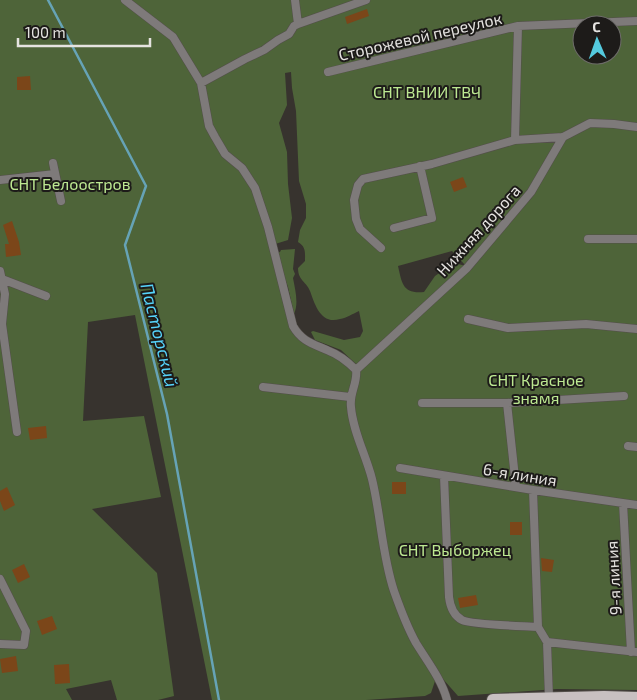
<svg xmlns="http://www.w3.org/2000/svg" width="637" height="700" viewBox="0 0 637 700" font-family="'Exo 2',sans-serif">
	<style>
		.green { fill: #4e6439; fill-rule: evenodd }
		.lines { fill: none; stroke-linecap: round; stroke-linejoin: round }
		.stream { stroke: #66a3b6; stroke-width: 2.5 }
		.building { fill: #7b4619 }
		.minor-casing { stroke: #534f4a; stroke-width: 9 }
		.primary-casing { stroke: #534f4a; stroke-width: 14 }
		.minor { stroke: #7e7a7a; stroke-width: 8 }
		.primary { stroke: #c8c0c1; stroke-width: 12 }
		.labels { text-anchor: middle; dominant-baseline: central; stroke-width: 4; stroke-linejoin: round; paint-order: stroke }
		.street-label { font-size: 16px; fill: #e5e3e0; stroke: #1d1b19 }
		.park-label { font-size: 16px; fill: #bde992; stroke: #1d1b19 }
		.water-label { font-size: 18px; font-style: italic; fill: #56d3fa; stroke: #1d1b19 }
	</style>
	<rect width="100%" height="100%" fill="#37332e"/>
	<path class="green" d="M 0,0 L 637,0 L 637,690 L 557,689 L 458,696 L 443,679 L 435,681 L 431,693 L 425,696 L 366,700 L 212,700 L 135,315 L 88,322 L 83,421 L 144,416 L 161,497 L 92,509 L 157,573 L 174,696 L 158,700 L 117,700 L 111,680 L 66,689 L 72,700 L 0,700 ZM 582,25 L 612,25 L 612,55 L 582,55 ZM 291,72 L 292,88 L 296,111 L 299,181 L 306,204 L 306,218 L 300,230 L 298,242 C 306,247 305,252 305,261 L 298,268 C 298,281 307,282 310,291 C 315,305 321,325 340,319 C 347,318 352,314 359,311 L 363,331 L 360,337 L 344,340 L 313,331 L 311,332 L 315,340 L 341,350 L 357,365 L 295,330 L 272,245 L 288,240 L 292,218 L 288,184 L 287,152 L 279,123 L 287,105 L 285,73 ZM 452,251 L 466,266 L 454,263 L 435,276 L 424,292 C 403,294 402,284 398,266 Z
		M 295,249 L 293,269 L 295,274 L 293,278 C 295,289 299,303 294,314 L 288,287 L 276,253 L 280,252 L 281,250 Z"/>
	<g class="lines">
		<path class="stream" d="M 48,0 L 146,186 L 125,245 L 167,414 L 219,700"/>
	</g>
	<path class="building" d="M 367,9 L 369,16 L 347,24 L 345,17 Z
		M 30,76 L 31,90 L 17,90 L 17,77 Z
		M 463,177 L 467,187 L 454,192 L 450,182 Z
		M 12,221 L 19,242 L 21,255 L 6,257 L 5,244 L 9,244 L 3,225 Z
		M 46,426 L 47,438 L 30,440 L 28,428 Z
		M 392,482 L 406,482 L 406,494 L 392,494 Z
		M 7,487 L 15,505 L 4,511 L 0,501 L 0,491 Z
		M 510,522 L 522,522 L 522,535 L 510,535 Z
		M 541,558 L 554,560 L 552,572 L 542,571 Z
		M 24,564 L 30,577 L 18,583 L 12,570 Z
		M 476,595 L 478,605 L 460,608 L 458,598 Z
		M 52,616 L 57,629 L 42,635 L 37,621 Z
		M 16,656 L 18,671 L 2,673 L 0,659 Z
		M 69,664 L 70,683 L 55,684 L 54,665 Z"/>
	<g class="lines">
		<g class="minor-casing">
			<path id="minor" d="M 125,0 L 173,37 L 201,83 L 209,126 L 215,137 L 225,154 L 242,168 L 255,188 L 268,227 L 293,326 C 302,342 314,344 329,351 C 340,355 348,362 356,370 C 358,383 349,393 351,407 C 353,432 366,455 372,479 C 381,516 382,555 394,591 C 400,608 407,627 416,643 C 427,661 442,680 447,700
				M 295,0 L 298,24
				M 328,72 L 518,26 L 637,21
				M 201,83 L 245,59 L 264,50 L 278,40 L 289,34 L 294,26 L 298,24 L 366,0
				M 515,140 L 518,26
				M 53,163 L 61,201
				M 0,180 L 55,174
				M 394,228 L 432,218 L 420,166
				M 588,239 L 637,239
				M 381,248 L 360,229 L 356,219 L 354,200 L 358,185 L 363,179 L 432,164 L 515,140 L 563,137 L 590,123 L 614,124 L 637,127
				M 0,271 L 5,294 L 2,324 L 17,432
				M 2,279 L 46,296
				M 468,319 L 508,328 L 586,324 L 637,329
				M 356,370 L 467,268 L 531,192 L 563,137
				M 263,387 L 350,397
				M 422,403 L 507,403 L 624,396
				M 507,403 L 516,487
				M 628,446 L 637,447
				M 400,468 L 533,490 L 637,505
				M 444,476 L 449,597 C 450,606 453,615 462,620 C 472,625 524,626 538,627 L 547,642 L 637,652
				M 533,490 L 538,627
				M 623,503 L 631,652
				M 0,579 L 26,631 L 24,645 L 0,644
				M 547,642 L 549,698"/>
		</g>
		<g class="primary-casing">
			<path id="primary" d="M 493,700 L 604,697 L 637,698"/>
		</g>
		<use href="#minor" class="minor"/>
		<use href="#primary" class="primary"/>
	</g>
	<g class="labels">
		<g class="street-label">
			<text transform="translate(420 36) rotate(-13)">Сторожевой переулок</text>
			<text transform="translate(478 230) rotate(-48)">Нижняя дорога</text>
			<text transform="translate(520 474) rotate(9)">6-я линия</text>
			<text transform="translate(613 578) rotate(-93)">9-я линия</text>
		</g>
		<g class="park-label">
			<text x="427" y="91">СНТ ВНИИ ТВЧ</text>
			<text x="70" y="183">СНТ Белоостров</text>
			<text x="536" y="379">СНТ Красное<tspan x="536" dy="18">знамя</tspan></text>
			<text x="455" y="549">СНТ Выборжец</text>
		</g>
		<g class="water-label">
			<text transform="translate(160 335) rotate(76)">Пасторский</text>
		</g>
	</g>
	<g transform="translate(597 40) rotate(358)"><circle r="24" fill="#1d1b19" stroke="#6d6b69"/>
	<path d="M0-4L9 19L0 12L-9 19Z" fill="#54cade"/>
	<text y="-8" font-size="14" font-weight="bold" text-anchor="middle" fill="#e5e3e0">С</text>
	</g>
	<path d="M18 38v8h132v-8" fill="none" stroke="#e5e3e0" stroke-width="2.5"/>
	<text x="25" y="38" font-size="15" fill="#e5e3e0" stroke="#1d1b19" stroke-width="4" paint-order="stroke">100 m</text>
</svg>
